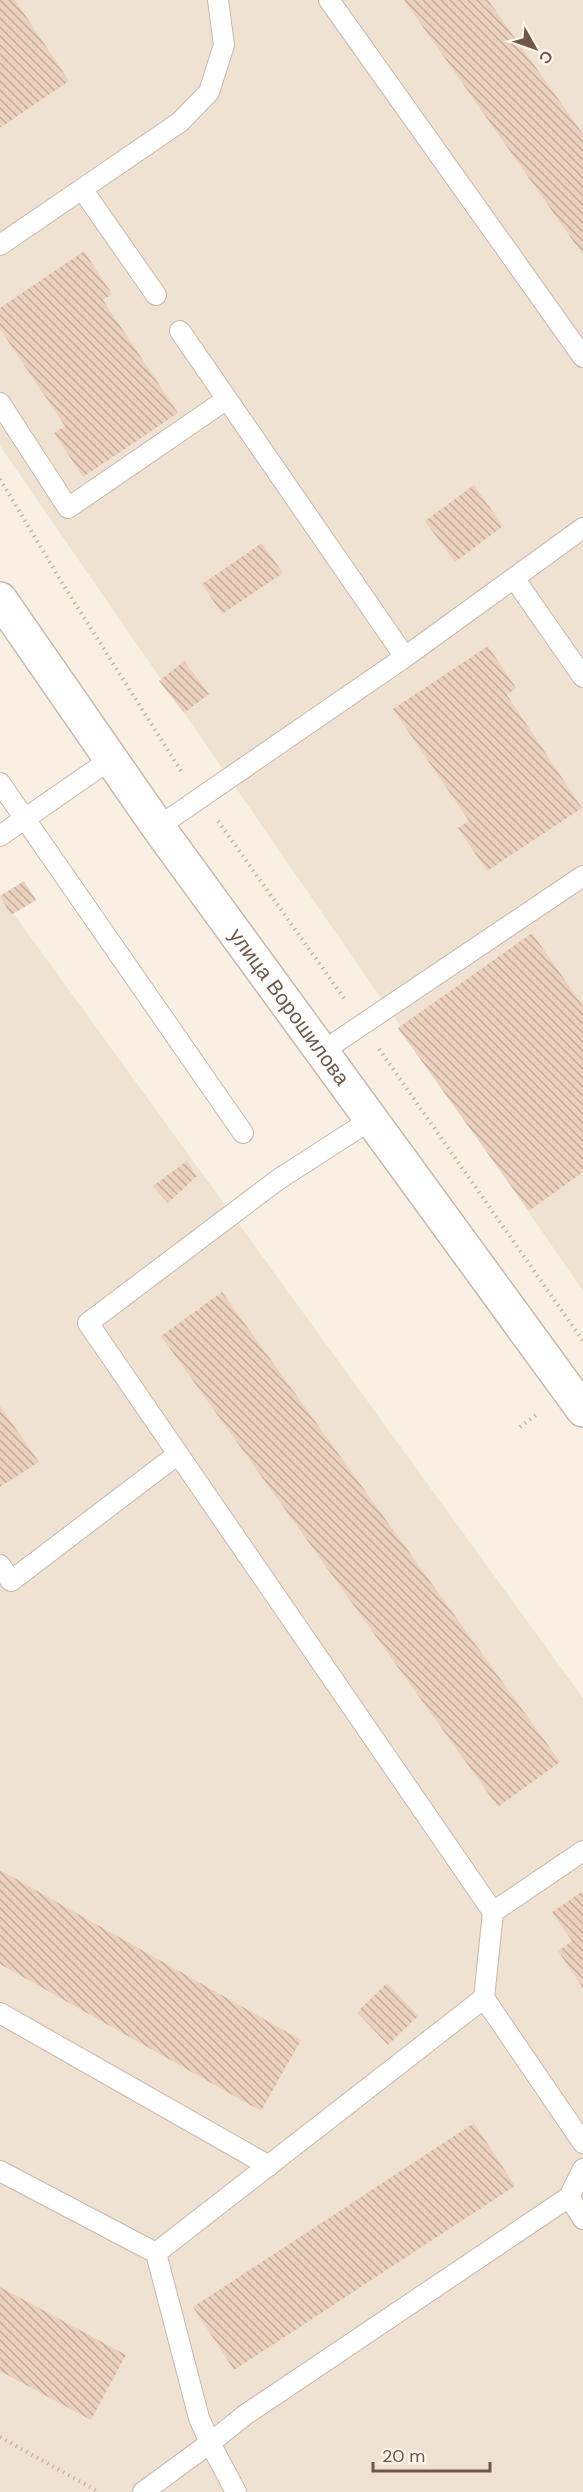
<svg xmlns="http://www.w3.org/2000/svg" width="583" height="2492" viewBox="0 0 583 2492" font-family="'DM Sans',sans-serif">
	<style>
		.residential { fill: #f0e2d3 }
		.building { fill: url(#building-back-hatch) }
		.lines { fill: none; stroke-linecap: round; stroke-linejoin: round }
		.service-casing { stroke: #c8b8ab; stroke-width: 22 }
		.minor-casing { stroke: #c8b8ab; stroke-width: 36 }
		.path { stroke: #cfb3a2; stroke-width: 4; stroke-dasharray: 1.5 4.5; stroke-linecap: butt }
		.service { stroke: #fff; stroke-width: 20 }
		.minor { stroke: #fff; stroke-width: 33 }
		.labels { text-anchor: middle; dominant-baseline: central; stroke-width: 6; stroke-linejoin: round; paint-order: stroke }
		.street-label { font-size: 21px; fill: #6e584c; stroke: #fdf5e9 }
	</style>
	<defs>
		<pattern id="building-back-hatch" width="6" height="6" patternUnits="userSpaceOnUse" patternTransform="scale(1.5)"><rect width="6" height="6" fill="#ebd0be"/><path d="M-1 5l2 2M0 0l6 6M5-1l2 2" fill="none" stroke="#c3ac9d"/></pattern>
	</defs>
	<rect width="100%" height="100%" fill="#f9f0e3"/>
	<path class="residential" d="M 0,0 L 583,0 L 583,1291 L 0,446 Z
		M 0,895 L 583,1698 L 583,2492 L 0,2492 Z"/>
	<path class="building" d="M 0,0 L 15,0 L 69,81 L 0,128 Z
		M 404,0 L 488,0 L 583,134 L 583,255 Z
		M 84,251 L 112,294 L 103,300 L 178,413 L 83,477 L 54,433 L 65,426 L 0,329 L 0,308 Z
		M 474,485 L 503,526 L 455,562 L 425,521 Z
		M 262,543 L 283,573 L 222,614 L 202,584 Z
		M 488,646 L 516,688 L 507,695 L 582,808 L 487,871 L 458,828 L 469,821 L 393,709 Z
		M 184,661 L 209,694 L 184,713 L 159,681 Z
		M 24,881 L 36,900 L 11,915 L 0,896 Z
		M 532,933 L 583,1006 L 583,1172 L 529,1211 L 398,1028 Z
		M 187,1161 L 197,1176 L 168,1203 L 153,1186 Z
		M 222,1292 L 560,1762 L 498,1807 L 161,1336 Z
		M 0,1406 L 39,1462 L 0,1487 Z
		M 0,1870 L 301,2040 L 261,2111 L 0,1964 Z
		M 583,1891 L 583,1988 L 558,1951 L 572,1941 L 552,1912 Z
		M 387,1983 L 418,2016 L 388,2045 L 357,2012 Z
		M 474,2123 L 515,2186 L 234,2370 L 193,2307 Z
		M 0,2287 L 126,2355 L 91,2420 L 0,2371 Z"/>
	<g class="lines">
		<g class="service-casing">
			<path id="service" d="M 329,0 L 583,357
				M 82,189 L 180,122 L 209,92 L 224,45 L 218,0
				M 0,245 L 82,189 L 156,295
				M 180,331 L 405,657
				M 0,403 L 68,508 L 227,399
				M 514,578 L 583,677
				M 0,783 L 243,1133
				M 158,827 L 405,657 L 583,528
				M 0,836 L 111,759
				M 323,1051 L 583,876
				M 372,1119 L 279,1179 L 88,1323 L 493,1912 L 484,1998 L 583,2143
				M 0,1565 L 11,1581 L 178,1454
				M 493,1912 L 583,1851
				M 0,2013 L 269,2166
				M 583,2169 L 569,2197 L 583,2219
				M 0,2171 L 156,2253
				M 143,2492 L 210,2443 L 199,2418 L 156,2253 L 484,1998
				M 236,2492 L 210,2443 L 245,2415 L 569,2197"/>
		</g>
		<g class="minor-casing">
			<g id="minor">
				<path id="s1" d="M 0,599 L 158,827 L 583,1410"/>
			</g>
		</g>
		<path class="path" d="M 0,479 L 64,586 L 183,774
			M 218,821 L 346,1001
			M 379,1049 L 583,1341
			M 520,1427 L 539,1413
			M 0,2437 L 99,2492"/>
		<use href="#service" class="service"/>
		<use href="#minor" class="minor"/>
	</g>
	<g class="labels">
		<g class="street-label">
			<text stroke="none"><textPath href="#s1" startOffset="500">улица Ворошилова</textPath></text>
		</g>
	</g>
	<g transform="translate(535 48) rotate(130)" stroke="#fdf5e9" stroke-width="4.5" paint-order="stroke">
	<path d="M0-4.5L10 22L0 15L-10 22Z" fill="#6e584c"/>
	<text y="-9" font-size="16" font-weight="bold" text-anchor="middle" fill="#6e584c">С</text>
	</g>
	<path d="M373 2462v9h117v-9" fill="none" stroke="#6e584c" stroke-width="3"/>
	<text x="382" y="2462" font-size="18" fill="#6e584c" stroke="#fdf5e9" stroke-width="4.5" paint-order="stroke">20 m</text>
</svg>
